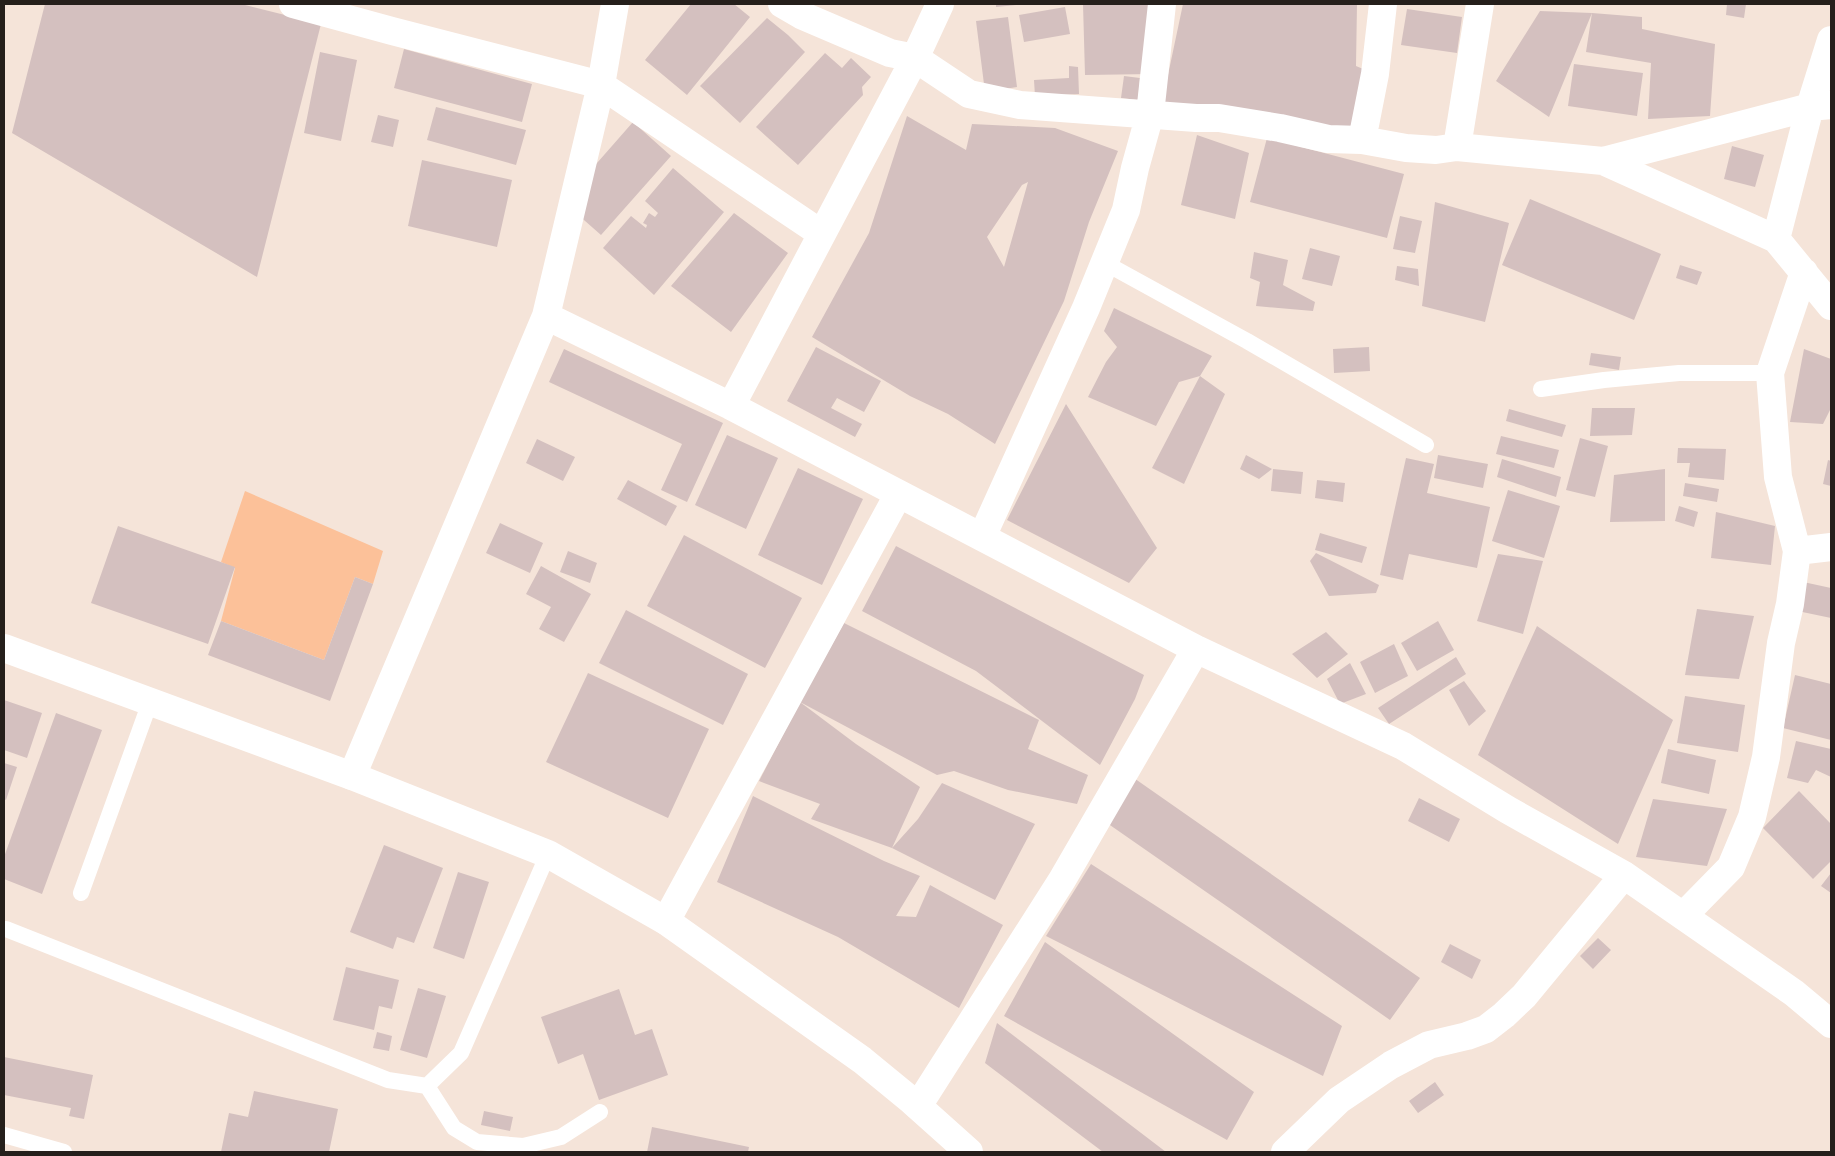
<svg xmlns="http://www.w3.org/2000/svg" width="1835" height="1156" viewBox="0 0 1835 1156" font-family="Ubuntu,sans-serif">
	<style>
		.green { fill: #fcc199 }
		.building { fill: #d4c0bf; fill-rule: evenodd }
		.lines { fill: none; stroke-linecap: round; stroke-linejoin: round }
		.lane { stroke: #fff; stroke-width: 16 }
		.street { stroke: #fff; stroke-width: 28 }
		.highway { stroke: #fff; stroke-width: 28 }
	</style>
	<rect width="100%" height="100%" fill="#f5e4d9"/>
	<path class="green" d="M 245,491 L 383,551 L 373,584 L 355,577 L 324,660 L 221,621 L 235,568 L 221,562 Z"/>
	<path class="building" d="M 45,4 L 241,4 L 321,24 L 257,277 L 12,133 Z
		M 691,4 L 734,4 L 750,17 L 687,95 L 645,60 Z
		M 996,4 L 1016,4 L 1016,5 L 996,7 Z
		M 1083,4 L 1152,4 L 1153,74 L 1085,75 Z
		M 1183,4 L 1357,4 L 1356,66 L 1375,74 L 1362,140 L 1161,108 Z
		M 1727,4 L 1746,4 L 1744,18 L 1726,15 Z
		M 1065,7 L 1070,34 L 1024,42 L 1019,15 Z
		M 1407,9 L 1462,17 L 1457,53 L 1401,45 Z
		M 1540,11 L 1592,13 L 1549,117 L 1496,81 Z
		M 1592,13 L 1642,17 L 1642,29 L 1715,44 L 1710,116 L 1648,119 L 1651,63 L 1586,52 Z
		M 1008,17 L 1017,87 L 985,92 L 976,21 Z
		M 767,18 L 788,35 L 805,52 L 740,123 L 700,86 Z
		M 404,49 L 532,84 L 522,122 L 394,88 Z
		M 320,52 L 357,60 L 341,141 L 304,133 Z
		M 825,53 L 842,68 L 851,58 L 871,77 L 862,87 L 863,95 L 798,165 L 756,127 Z
		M 1574,64 L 1643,73 L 1637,116 L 1568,106 Z
		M 1069,66 L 1078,67 L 1079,94 L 1035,96 L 1034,80 L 1069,78 Z
		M 1124,76 L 1140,78 L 1138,100 L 1121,98 Z
		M 436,107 L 526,130 L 516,165 L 427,140 Z
		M 378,115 L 399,120 L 393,147 L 371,142 Z
		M 907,116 L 966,150 L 972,124 L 1055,128 L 1118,151 L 1089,222 L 1064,301 L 995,444 L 948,414 L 910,396 L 812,337 L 869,233 ZM 1028,182 L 1004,267 L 987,237 L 1022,185 Z
		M 633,122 L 671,156 L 601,235 L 576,213 L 590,171 Z
		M 1197,135 L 1249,153 L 1235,219 L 1181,205 Z
		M 1267,138 L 1404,174 L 1387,238 L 1250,202 Z
		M 1732,146 L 1764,155 L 1755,187 L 1724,179 Z
		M 422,160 L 512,180 L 497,247 L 408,226 Z
		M 673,168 L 724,212 L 654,295 L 603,248 L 631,216 L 646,228 L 647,225 L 643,223 L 649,213 L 655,217 L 658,213 L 645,201 Z
		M 1530,199 L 1661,254 L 1634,320 L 1502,265 Z
		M 1435,202 L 1509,223 L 1485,322 L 1422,306 Z
		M 734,213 L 788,253 L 731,332 L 671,286 Z
		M 1400,216 L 1422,221 L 1415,253 L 1393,249 Z
		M 1310,248 L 1340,256 L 1332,286 L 1302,279 Z
		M 1254,252 L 1288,260 L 1283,285 L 1315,302 L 1313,311 L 1256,306 L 1260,282 L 1250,278 Z
		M 1680,265 L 1702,272 L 1697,285 L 1676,278 Z
		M 1397,266 L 1418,269 L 1419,286 L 1395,280 Z
		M 1114,308 L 1212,356 L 1200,376 L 1225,394 L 1184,484 L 1152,468 L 1200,376 L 1179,382 L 1156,426 L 1088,397 L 1106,362 L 1117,347 L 1104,331 Z
		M 816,347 L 881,381 L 864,412 L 837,398 L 831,408 L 862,424 L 855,437 L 787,401 Z
		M 1369,347 L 1370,371 L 1334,373 L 1333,349 Z
		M 564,349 L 723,423 L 687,502 L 661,490 L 682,444 L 549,382 Z
		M 1804,349 L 1831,359 L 1831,408 L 1823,424 L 1790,422 Z
		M 1591,353 L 1621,357 L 1619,370 L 1589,365 Z
		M 1066,404 L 1157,548 L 1129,583 L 1007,520 Z
		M 1592,408 L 1635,408 L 1632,435 L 1590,436 Z
		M 1509,409 L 1566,425 L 1562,437 L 1506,421 Z
		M 727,435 L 778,458 L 746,529 L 695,505 Z
		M 1501,436 L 1559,450 L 1554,468 L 1496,454 Z
		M 1580,438 L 1608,446 L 1595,497 L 1566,490 Z
		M 537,439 L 575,457 L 563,481 L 526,463 Z
		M 1678,448 L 1726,449 L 1724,480 L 1688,477 L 1690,463 L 1677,463 Z
		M 1246,455 L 1272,469 L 1259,479 L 1240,469 Z
		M 1438,455 L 1488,464 L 1483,488 L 1434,478 Z
		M 1406,458 L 1434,464 L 1427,493 L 1490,507 L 1477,568 L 1409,554 L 1403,580 L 1380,575 Z
		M 1502,459 L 1561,477 L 1556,497 L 1497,477 Z
		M 1828,460 L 1831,461 L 1831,486 L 1823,484 Z
		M 798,468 L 863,499 L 822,585 L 758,555 Z
		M 1273,469 L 1303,472 L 1301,494 L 1271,491 Z
		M 1665,469 L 1665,521 L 1610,522 L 1614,475 Z
		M 628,480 L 677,506 L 666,526 L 617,499 Z
		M 1317,480 L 1345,483 L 1343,502 L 1315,498 Z
		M 1685,483 L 1719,489 L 1717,502 L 1683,496 Z
		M 1508,490 L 1560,506 L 1544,558 L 1492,541 Z
		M 1679,506 L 1698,512 L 1694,527 L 1675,521 Z
		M 1716,512 L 1775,526 L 1771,565 L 1711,558 Z
		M 500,523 L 543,543 L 530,573 L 486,553 Z
		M 118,526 L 235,567 L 208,644 L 91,603 Z
		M 1320,533 L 1367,547 L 1362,563 L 1315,550 Z
		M 684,535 L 802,598 L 765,668 L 647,606 Z
		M 896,546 L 1144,675 L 1135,699 L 1100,765 L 976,671 L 862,611 Z
		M 568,551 L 597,563 L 590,583 L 560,572 Z
		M 1316,553 L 1379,585 L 1376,593 L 1329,596 L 1310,561 Z
		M 1498,554 L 1543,561 L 1523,634 L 1477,621 Z
		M 541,566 L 591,594 L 564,642 L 539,629 L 551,607 L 526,594 Z
		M 355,577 L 373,584 L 330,701 L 208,655 L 221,621 L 324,660 Z
		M 1794,580 L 1831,588 L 1831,618 L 1788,609 Z
		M 1697,609 L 1754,616 L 1739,679 L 1685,675 Z
		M 626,610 L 748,674 L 723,725 L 599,663 Z
		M 1438,621 L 1454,650 L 1417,671 L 1401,643 Z
		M 844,623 L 1039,720 L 1028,749 L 1088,775 L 1077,804 L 1008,790 L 954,771 L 937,775 L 800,702 L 856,744 L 920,787 L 892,848 L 918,819 L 942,783 L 1035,824 L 995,900 L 892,848 L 811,819 L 820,804 L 759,781 L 800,702 Z
		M 1537,626 L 1673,720 L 1618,844 L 1478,755 Z
		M 1326,632 L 1348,654 L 1317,678 L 1292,654 Z
		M 1394,644 L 1408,676 L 1375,693 L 1360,662 Z
		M 1456,657 L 1466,674 L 1389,724 L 1378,708 Z
		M 1350,663 L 1366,694 L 1340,704 L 1327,679 Z
		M 588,673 L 709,729 L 668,818 L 546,762 Z
		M 1795,675 L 1831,684 L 1831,740 L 1783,728 Z
		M 1464,681 L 1486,711 L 1469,726 L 1449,690 Z
		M 1685,696 L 1745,705 L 1738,752 L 1677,743 Z
		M 4,700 L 42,713 L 27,758 L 4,750 Z
		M 56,713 L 102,730 L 42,894 L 4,879 L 4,857 Z
		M 1796,741 L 1831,749 L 1831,777 L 1816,770 L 1808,783 L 1787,778 Z
		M 1668,749 L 1716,760 L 1709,794 L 1661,783 Z
		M 4,763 L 17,767 L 6,800 L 4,799 Z
		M 1131,776 L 1420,978 L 1390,1020 L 1107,823 Z
		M 1799,791 L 1831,824 L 1831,861 L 1813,879 L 1763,828 Z
		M 753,796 L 884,861 L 920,876 L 896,916 L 916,917 L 930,885 L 1003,925 L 959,1008 L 838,937 L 717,882 Z
		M 1419,798 L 1460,819 L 1449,842 L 1408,821 Z
		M 1653,799 L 1727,809 L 1707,866 L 1636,857 Z
		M 384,845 L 443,868 L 414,943 L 397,937 L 393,949 L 350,932 Z
		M 1091,864 L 1342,1026 L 1323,1076 L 1046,936 Z
		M 458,872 L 489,882 L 464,959 L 433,948 Z
		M 1831,873 L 1831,893 L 1821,886 Z
		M 1598,938 L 1611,950 L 1593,969 L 1580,956 Z
		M 1045,942 L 1254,1092 L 1227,1140 L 1004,1016 Z
		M 1450,944 L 1481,960 L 1472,979 L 1441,962 Z
		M 346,967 L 399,980 L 392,1009 L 379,1006 L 374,1030 L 333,1020 Z
		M 418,988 L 446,996 L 427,1058 L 400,1050 Z
		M 619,989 L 635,1035 L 652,1029 L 668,1075 L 599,1100 L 583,1054 L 558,1064 L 541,1017 Z
		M 997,1023 L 1166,1152 L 1103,1152 L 985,1063 Z
		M 377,1032 L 392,1036 L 389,1051 L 373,1048 Z
		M 4,1057 L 93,1075 L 84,1119 L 69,1116 L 71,1108 L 4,1095 Z
		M 1435,1082 L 1444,1095 L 1418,1113 L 1409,1101 Z
		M 254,1091 L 338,1109 L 329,1152 L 221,1152 L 229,1113 L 248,1117 Z
		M 484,1111 L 513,1117 L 510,1131 L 481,1125 Z
		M 652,1127 L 749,1147 L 748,1152 L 647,1152 Z"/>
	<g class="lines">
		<path class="lane" d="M 1105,263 L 1247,341 L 1426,445
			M 1541,389 L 1604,380 L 1679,373 L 1770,373
			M 81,893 L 150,702
			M 6,929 L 388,1080 L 427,1086 L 461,1053 L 548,854
			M 427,1086 L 454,1128 L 477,1142 L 523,1146 L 561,1137 L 600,1112
			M 4,1135 L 64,1152"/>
		<path class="street" d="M 293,4 L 392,31 L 601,85 L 822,234
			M 782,4 L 801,15 L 890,53 L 915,58 L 969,94 L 1020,105 L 1196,118 L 1219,118 L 1280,128 L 1328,139 L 1362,140 L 1406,148 L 1436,150 L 1457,147 L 1603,161 L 1776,239 L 1831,306
			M 1362,140 L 1375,74 L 1383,4
			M 1457,147 L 1480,4
			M 1603,161 L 1810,107 L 1831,105
			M 1776,239 L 1810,107 L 1831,40
			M 546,316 L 731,406 L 1196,649 L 1403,746 L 1508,810 L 1624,875 L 1794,993 L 1831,1024
			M 731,406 L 915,58 L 940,4
			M 982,537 L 1086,308 L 1126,210 L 1135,168 L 1150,114 L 1162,4
			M 1797,551 L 1831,547
			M 352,776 L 546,316 L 601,85 L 615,4
			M 1683,916 L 1731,867 L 1752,817 L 1766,757 L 1781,643 L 1790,604 L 1797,551 L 1778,477 L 1770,373 L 1804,272
			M 666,921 L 898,495
			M 918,1106 L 1062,880 L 1196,649
			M 1285,1152 L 1339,1100 L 1391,1065 L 1429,1045 L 1467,1036 L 1486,1029 L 1504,1015 L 1524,996 L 1624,875"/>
		<path class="highway" d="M 4,648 L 352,776 L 548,854 L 666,921 L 862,1060 L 912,1101 L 969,1152"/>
	</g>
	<rect width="1835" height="1156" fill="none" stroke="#251f1b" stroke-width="10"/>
</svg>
